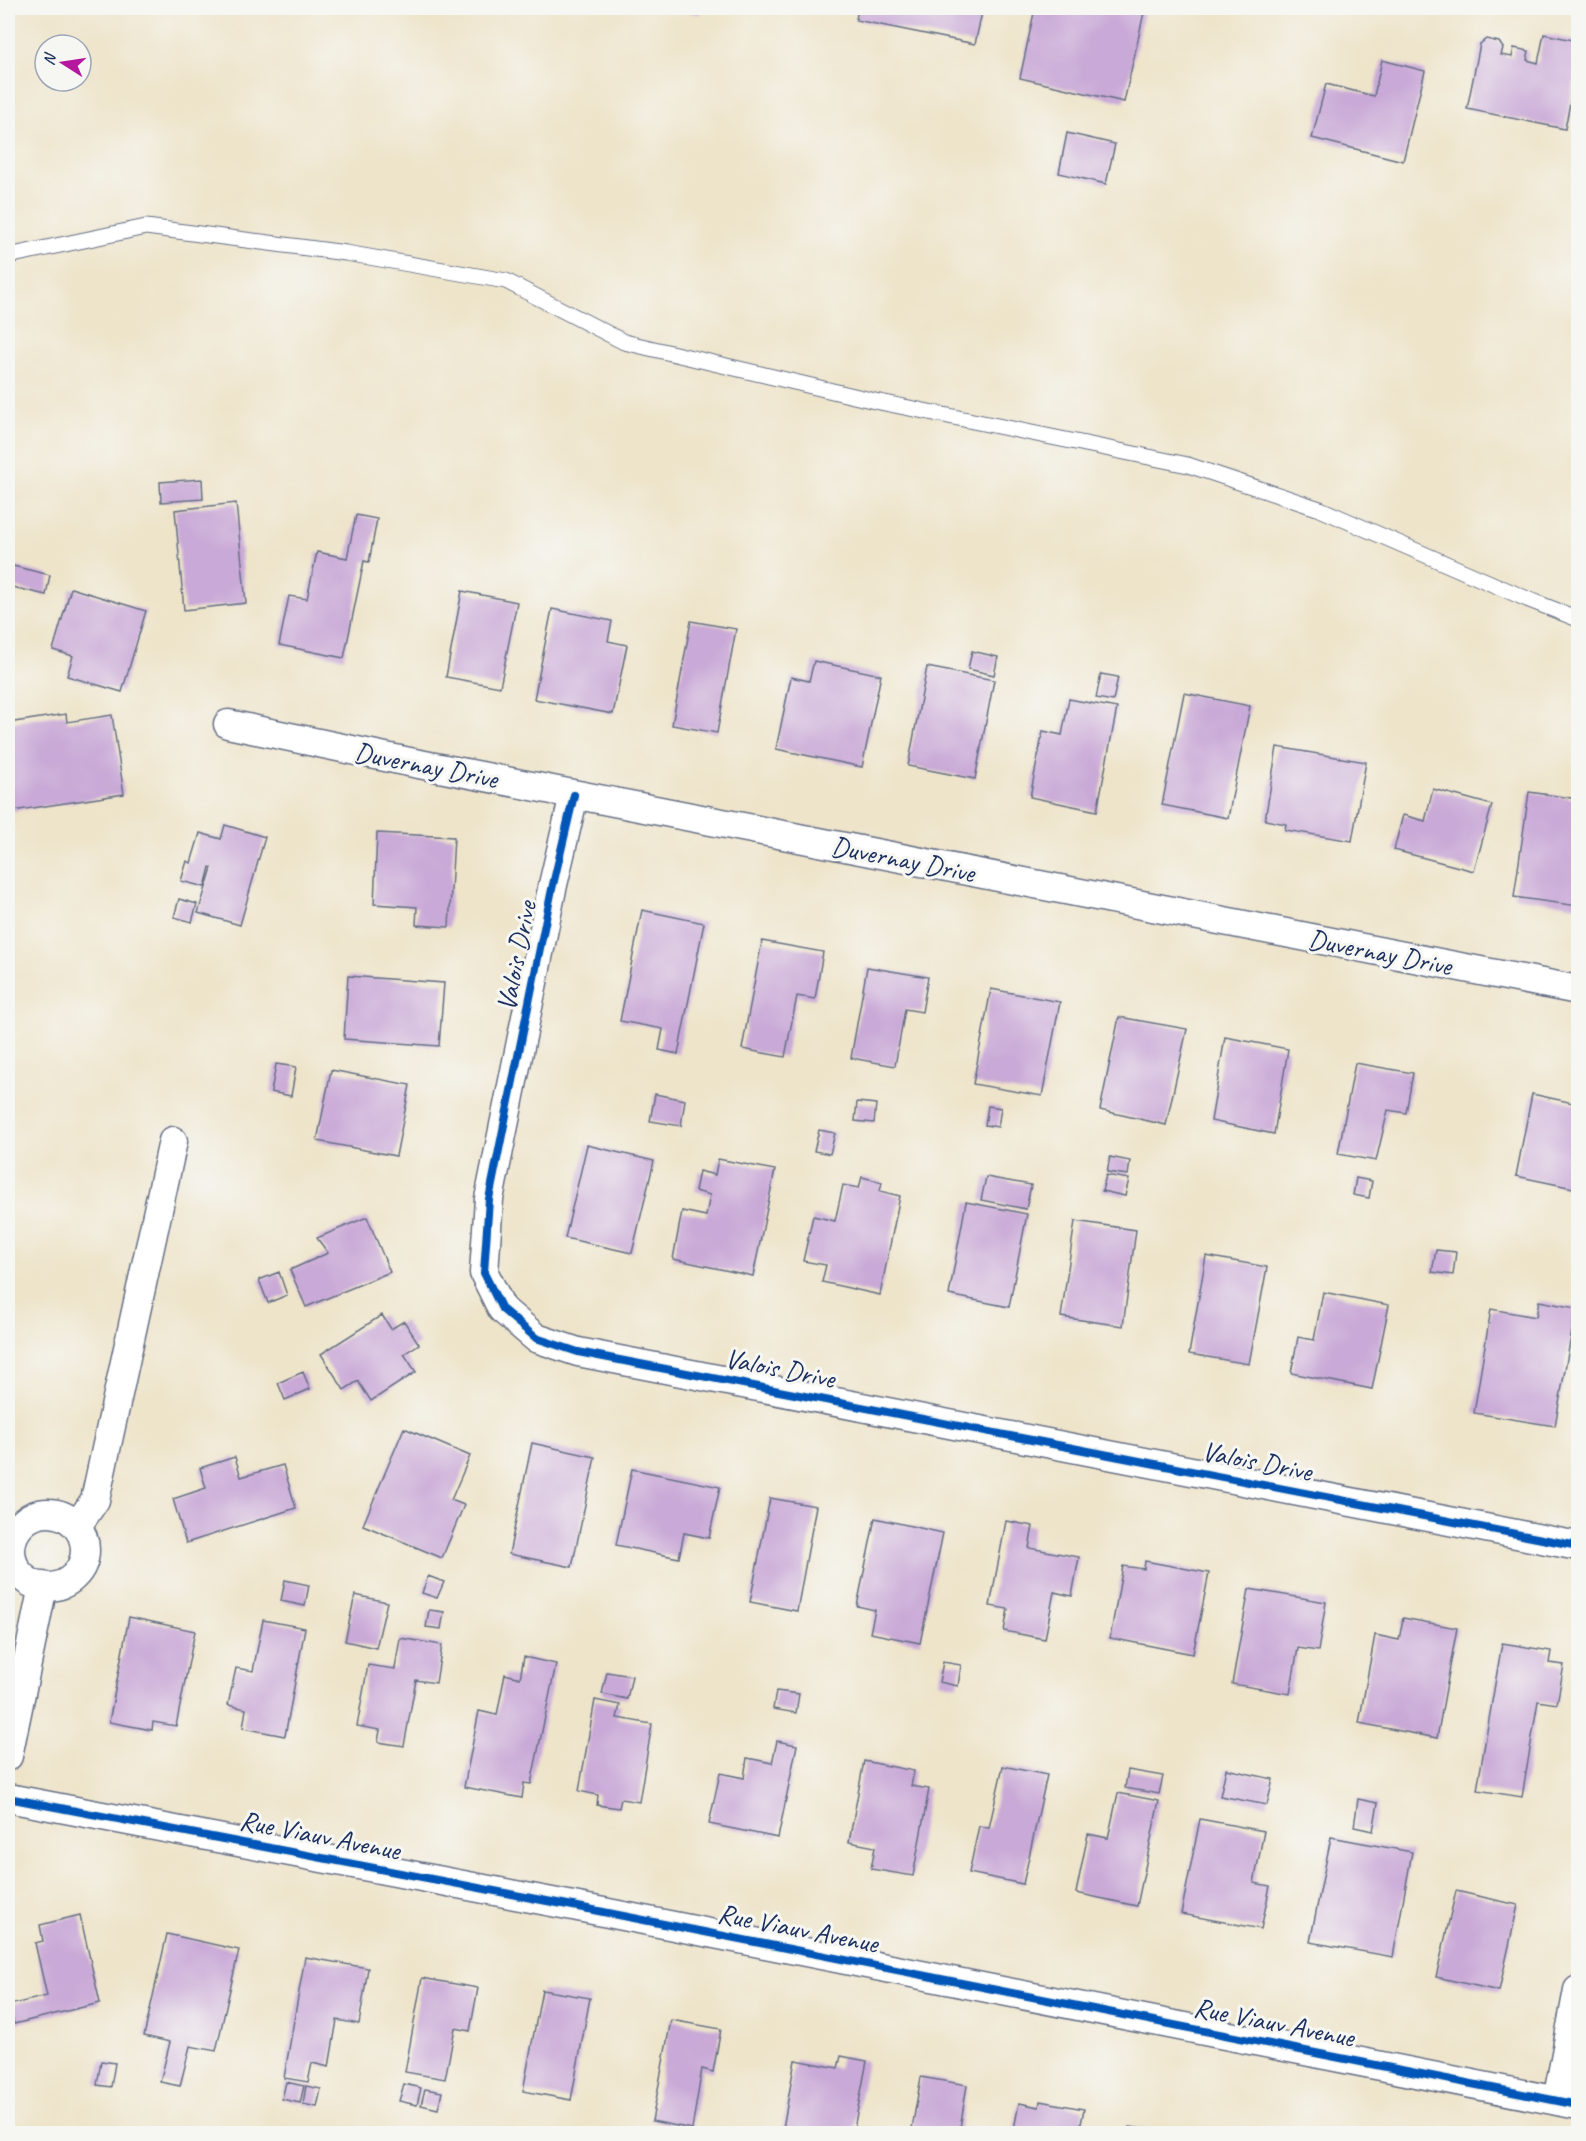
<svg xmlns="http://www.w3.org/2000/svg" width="1586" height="2141" viewBox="0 0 1586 2141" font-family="Caveat,sans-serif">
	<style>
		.building { fill: #c9a9d7 }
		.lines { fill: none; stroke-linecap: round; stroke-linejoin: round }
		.lane-casing { stroke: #656e84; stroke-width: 17 }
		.street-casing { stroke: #656e84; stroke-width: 31 }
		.lane { stroke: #fff; stroke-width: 15 }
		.street { stroke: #fff; stroke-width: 28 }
		.cycleway-casing { stroke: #f6f6f2; stroke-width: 11 }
		.cycleway { stroke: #0057b8; stroke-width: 8 }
		.labels { text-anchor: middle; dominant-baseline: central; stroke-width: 6; stroke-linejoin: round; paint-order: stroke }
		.street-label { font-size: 28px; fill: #1b2f5e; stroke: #f6f6f2 }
	</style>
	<rect width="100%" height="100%" fill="#f6f6f2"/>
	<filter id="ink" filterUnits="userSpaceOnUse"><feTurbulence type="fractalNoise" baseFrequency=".0167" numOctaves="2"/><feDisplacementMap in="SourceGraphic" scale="12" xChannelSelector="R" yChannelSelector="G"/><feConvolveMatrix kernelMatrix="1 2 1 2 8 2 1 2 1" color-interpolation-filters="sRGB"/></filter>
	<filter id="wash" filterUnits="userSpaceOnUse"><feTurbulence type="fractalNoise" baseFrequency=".008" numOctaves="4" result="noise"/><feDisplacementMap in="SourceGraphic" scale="24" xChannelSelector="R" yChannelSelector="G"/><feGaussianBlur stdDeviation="1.35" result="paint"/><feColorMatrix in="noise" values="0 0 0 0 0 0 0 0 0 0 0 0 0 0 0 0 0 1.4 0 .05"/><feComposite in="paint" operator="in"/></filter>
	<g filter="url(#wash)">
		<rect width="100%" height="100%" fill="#eee4ca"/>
		<g id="blocks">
			<path class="building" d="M 858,8 L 983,8 L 975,44 L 856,20 Z
				M 1035,8 L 1145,8 L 1124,102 L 1020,78 Z
				M 675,9 L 675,8 L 701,8 L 699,14 Z
				M 1544,34 L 1578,41 L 1578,61 L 1565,129 L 1467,109 L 1480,44 L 1486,39 L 1499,42 L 1503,48 L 1501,55 L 1512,57 L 1514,48 L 1529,51 L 1527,60 L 1538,63 Z
				M 1382,60 L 1425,71 L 1403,161 L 1312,138 L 1326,84 L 1374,96 Z
				M 1067,133 L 1115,144 L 1106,184 L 1059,173 Z
				M 202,479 L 203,499 L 161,502 L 160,482 Z
				M 236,503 L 246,603 L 184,610 L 175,510 Z
				M 356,515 L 377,519 L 369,562 L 364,561 L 344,658 L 279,645 L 289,596 L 307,599 L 317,552 L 347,558 Z
				M 9,565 L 50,575 L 46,595 L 8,586 Z
				M 71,588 L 146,611 L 122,692 L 67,676 L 73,656 L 53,650 Z
				M 462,591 L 517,602 L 500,687 L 446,677 Z
				M 552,609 L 612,621 L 608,641 L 627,645 L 613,714 L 534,699 Z
				M 691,621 L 736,629 L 717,733 L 672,725 Z
				M 972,651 L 998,657 L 994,675 L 968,669 Z
				M 814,661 L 881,675 L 862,767 L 776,749 L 791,677 L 809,681 Z
				M 927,667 L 994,680 L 975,779 L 908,766 Z
				M 1101,674 L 1118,677 L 1113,701 L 1096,698 Z
				M 1184,693 L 1250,706 L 1228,818 L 1162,805 Z
				M 1069,699 L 1117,708 L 1097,811 L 1030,797 L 1043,731 L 1062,735 Z
				M 66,714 L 67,722 L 112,715 L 124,794 L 13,811 L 12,804 L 8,805 L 8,723 Z
				M 1277,747 L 1366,762 L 1352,841 L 1285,830 L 1286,824 L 1265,820 Z
				M 1433,789 L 1492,805 L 1474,871 L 1394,850 L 1403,815 L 1425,821 Z
				M 1529,792 L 1578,799 L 1578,906 L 1514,897 Z
				M 225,825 L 265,837 L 240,925 L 198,913 L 212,868 L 210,867 L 205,887 L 181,881 L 187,861 L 191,863 L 200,833 L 221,839 Z
				M 377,833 L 454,837 L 449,927 L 416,925 L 417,907 L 374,904 Z
				M 179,899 L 197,904 L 192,922 L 174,917 Z
				M 642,910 L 704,923 L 678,1054 L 659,1050 L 663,1029 L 620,1021 Z
				M 762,941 L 823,952 L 815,999 L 797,996 L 785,1057 L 742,1049 Z
				M 867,967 L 928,977 L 922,1012 L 905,1009 L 895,1066 L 851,1058 Z
				M 348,976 L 444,983 L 439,1046 L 344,1039 Z
				M 991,989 L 1060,1002 L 1042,1096 L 973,1084 Z
				M 1119,1017 L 1187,1029 L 1166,1125 L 1100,1110 Z
				M 1225,1037 L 1288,1049 L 1274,1134 L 1211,1121 Z
				M 1355,1063 L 1413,1073 L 1406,1113 L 1388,1110 L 1376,1161 L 1338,1154 Z
				M 276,1064 L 296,1067 L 291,1096 L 271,1092 Z
				M 331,1070 L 410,1085 L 396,1156 L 317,1141 Z
				M 655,1094 L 685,1100 L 681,1126 L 650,1121 Z
				M 1532,1094 L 1578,1104 L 1578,1189 L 1516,1176 Z
				M 857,1102 L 876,1104 L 874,1123 L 855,1121 Z
				M 988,1106 L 1001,1108 L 998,1127 L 985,1125 Z
				M 819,1130 L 835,1133 L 830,1154 L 814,1151 Z
				M 587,1145 L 654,1161 L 632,1253 L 565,1238 Z
				M 1110,1157 L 1130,1161 L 1128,1175 L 1107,1172 Z
				M 718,1159 L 775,1170 L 753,1276 L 673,1259 L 682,1211 L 706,1216 L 710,1195 L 695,1191 L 699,1171 L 715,1175 Z
				M 1106,1175 L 1129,1179 L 1125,1196 L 1102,1191 Z
				M 862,1177 L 882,1182 L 880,1191 L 900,1196 L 880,1295 L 822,1282 L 826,1265 L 803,1261 L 813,1216 L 835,1221 L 843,1185 L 859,1188 Z
				M 986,1177 L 1031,1185 L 1026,1209 L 981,1200 Z
				M 1356,1178 L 1372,1181 L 1369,1198 L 1353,1195 Z
				M 966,1202 L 1027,1214 L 1009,1307 L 949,1295 Z
				M 367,1217 L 390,1272 L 306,1307 L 290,1270 L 328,1253 L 317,1238 Z
				M 1075,1221 L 1136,1230 L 1123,1326 L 1061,1317 Z
				M 1436,1250 L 1456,1252 L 1453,1275 L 1432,1272 Z
				M 1206,1256 L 1267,1267 L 1249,1364 L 1189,1354 Z
				M 279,1272 L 287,1295 L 268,1303 L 259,1280 Z
				M 1323,1292 L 1389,1305 L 1372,1389 L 1291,1373 L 1298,1337 L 1314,1340 Z
				M 1539,1301 L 1576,1308 L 1555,1426 L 1474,1413 L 1491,1309 L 1536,1317 Z
				M 382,1315 L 391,1329 L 404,1321 L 419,1344 L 404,1354 L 416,1372 L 371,1401 L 358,1381 L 344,1390 L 321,1354 Z
				M 303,1372 L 310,1389 L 285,1400 L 278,1383 Z
				M 404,1428 L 470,1456 L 451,1500 L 464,1505 L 442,1558 L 363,1525 Z
				M 532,1443 L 595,1457 L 572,1567 L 509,1554 Z
				M 235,1457 L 241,1477 L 283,1465 L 296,1508 L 186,1543 L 173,1499 L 206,1488 L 200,1468 Z
				M 632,1469 L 720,1487 L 709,1538 L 684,1533 L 679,1558 L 616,1545 Z
				M 770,1498 L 816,1506 L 797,1611 L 750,1602 Z
				M 875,1518 L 943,1533 L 920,1643 L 870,1633 L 875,1610 L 857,1606 Z
				M 1006,1521 L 1033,1526 L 1029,1548 L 1079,1557 L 1072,1596 L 1054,1592 L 1045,1639 L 1004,1631 L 1008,1609 L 990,1606 Z
				M 1145,1561 L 1209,1573 L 1193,1654 L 1110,1638 L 1123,1566 L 1144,1569 Z
				M 428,1576 L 444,1582 L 437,1598 L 422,1593 Z
				M 285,1580 L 309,1585 L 305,1606 L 281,1601 Z
				M 1249,1589 L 1326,1602 L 1318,1651 L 1298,1648 L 1290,1694 L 1232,1684 Z
				M 355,1595 L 387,1602 L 376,1648 L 345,1641 Z
				M 429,1610 L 444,1612 L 441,1629 L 426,1627 Z
				M 129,1617 L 195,1631 L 176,1726 L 153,1722 L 152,1730 L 109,1722 Z
				M 1403,1618 L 1457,1628 L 1437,1738 L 1359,1723 L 1375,1635 L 1399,1640 Z
				M 263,1620 L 305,1628 L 285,1736 L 243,1728 L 246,1709 L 228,1705 L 236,1668 L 253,1671 Z
				M 400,1638 L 442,1645 L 436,1683 L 416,1680 L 404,1746 L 378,1742 L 380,1730 L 357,1726 L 368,1665 L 395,1669 Z
				M 1502,1643 L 1551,1651 L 1549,1663 L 1564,1665 L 1557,1704 L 1538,1701 L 1522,1797 L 1477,1790 Z
				M 524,1657 L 556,1664 L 531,1784 L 524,1783 L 522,1798 L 464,1787 L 479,1711 L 497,1715 L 505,1674 L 520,1678 Z
				M 943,1662 L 961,1665 L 958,1686 L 939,1682 Z
				M 607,1672 L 632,1676 L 627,1699 L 602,1694 Z
				M 776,1691 L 799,1694 L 796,1713 L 773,1709 Z
				M 595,1700 L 620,1705 L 617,1718 L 652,1724 L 639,1802 L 621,1799 L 619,1808 L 597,1805 L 598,1795 L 579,1791 Z
				M 777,1741 L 797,1745 L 778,1838 L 709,1824 L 720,1773 L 744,1778 L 747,1758 L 772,1763 Z
				M 864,1761 L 914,1771 L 911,1786 L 929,1789 L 913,1876 L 871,1869 L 875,1847 L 849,1842 Z
				M 1003,1766 L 1047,1775 L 1023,1884 L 969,1873 L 979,1826 L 989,1828 Z
				M 1226,1769 L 1273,1779 L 1267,1805 L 1220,1796 Z
				M 1128,1770 L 1163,1776 L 1159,1794 L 1125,1788 Z
				M 1118,1793 L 1159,1801 L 1137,1906 L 1076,1893 L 1088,1834 L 1108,1838 Z
				M 1358,1799 L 1378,1803 L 1373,1831 L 1354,1827 Z
				M 1200,1819 L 1264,1831 L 1254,1883 L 1270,1886 L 1261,1929 L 1181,1914 Z
				M 1331,1837 L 1412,1852 L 1393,1957 L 1310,1942 Z
				M 1456,1891 L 1518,1905 L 1499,1991 L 1436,1977 Z
				M 80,1915 L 100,2003 L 14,2024 L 9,2005 L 47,1996 L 35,1943 L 43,1941 L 40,1925 Z
				M 167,1934 L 239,1950 L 216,2051 L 190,2046 L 180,2086 L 160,2082 L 170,2042 L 144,2036 Z
				M 305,1957 L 368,1968 L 359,2024 L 337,2020 L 329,2067 L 312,2063 L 308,2082 L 284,2078 Z
				M 422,1978 L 478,1988 L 470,2031 L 455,2028 L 445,2079 L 405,2072 Z
				M 542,1990 L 590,1998 L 571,2100 L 523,2091 Z
				M 671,2020 L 721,2029 L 713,2072 L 702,2069 L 692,2129 L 652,2121 Z
				M 841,2056 L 867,2061 L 853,2134 L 782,2134 L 795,2060 L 838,2068 Z
				M 101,2061 L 115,2063 L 111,2087 L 97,2085 Z
				M 921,2077 L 967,2085 L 959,2134 L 911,2134 Z
				M 286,2082 L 304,2086 L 300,2103 L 282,2099 Z
				M 404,2084 L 421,2088 L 417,2105 L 399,2101 Z
				M 306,2086 L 321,2089 L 317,2107 L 303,2104 Z
				M 425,2089 L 442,2092 L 438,2109 L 421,2105 Z
				M 1040,2101 L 1084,2109 L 1079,2134 L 1013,2134 L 1019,2103 L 1039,2107 Z
				M 1130,2127 L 1159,2132 L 1159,2134 L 1129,2134 Z
				M 84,2129 L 99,2132 L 99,2134 L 83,2134 Z"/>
		</g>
	</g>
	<g filter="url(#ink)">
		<use href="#blocks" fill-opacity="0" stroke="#656e84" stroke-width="1.5"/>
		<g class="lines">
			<g class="lane-casing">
				<path id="lane" d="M 8,256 L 146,227 L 346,253 L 506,281 L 624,342 L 875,401 L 1188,465 L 1320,509 L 1527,599 L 1578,619"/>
			</g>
			<g class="street-casing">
				<path id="street" d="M 228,724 L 414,763 L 1578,990
					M 574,795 L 552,889 L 489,1199 L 484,1273 L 502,1309 L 536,1338 L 578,1352 L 1578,1546
					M11 1550a37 37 0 1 1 74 0a37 37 0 1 1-74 0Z
					M 77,1526 L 95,1500 L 173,1141
					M 8,1756 L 43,1586
					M 8,1798 L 573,1906 L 1578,2105
					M 1557,2101 L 1578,1990"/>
			</g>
			<use href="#lane" class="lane"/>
			<use href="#street" class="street"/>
			<g class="cycleway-casing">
				<path id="cycleway" d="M 574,795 L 552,889 L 489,1199 L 484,1273 L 502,1309 L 536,1338 L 578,1352 L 1578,1546
					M 8,1798 L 573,1906 L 1578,2105"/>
			</g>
			<use href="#cycleway" class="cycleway"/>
		</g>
	</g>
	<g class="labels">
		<g class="street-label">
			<text transform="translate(426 765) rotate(11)">Duvernay Drive</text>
			<text transform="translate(903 859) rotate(11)">Duvernay Drive</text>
			<text transform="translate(1380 952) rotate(11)">Duvernay Drive</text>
			<text transform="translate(516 956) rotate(-79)">Valois Drive</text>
			<text transform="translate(780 1368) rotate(11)">Valois Drive</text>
			<text transform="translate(1257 1461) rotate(11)">Valois Drive</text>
			<text transform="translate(320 1835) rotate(11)">Rue Viauv Avenue</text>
			<text transform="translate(798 1928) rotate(11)">Rue Viauv Avenue</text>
			<text transform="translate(1274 2022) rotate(11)">Rue Viauv Avenue</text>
		</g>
	</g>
	<rect width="1586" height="2141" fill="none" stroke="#f6f6f2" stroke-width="30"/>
	<g transform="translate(63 63) rotate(282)"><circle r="28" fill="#f6f6f2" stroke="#9ea6b7" stroke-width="1.5"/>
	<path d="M0-4.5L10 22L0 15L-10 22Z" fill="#b5179e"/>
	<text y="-9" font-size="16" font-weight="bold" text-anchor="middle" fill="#1b2f5e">N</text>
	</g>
</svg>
